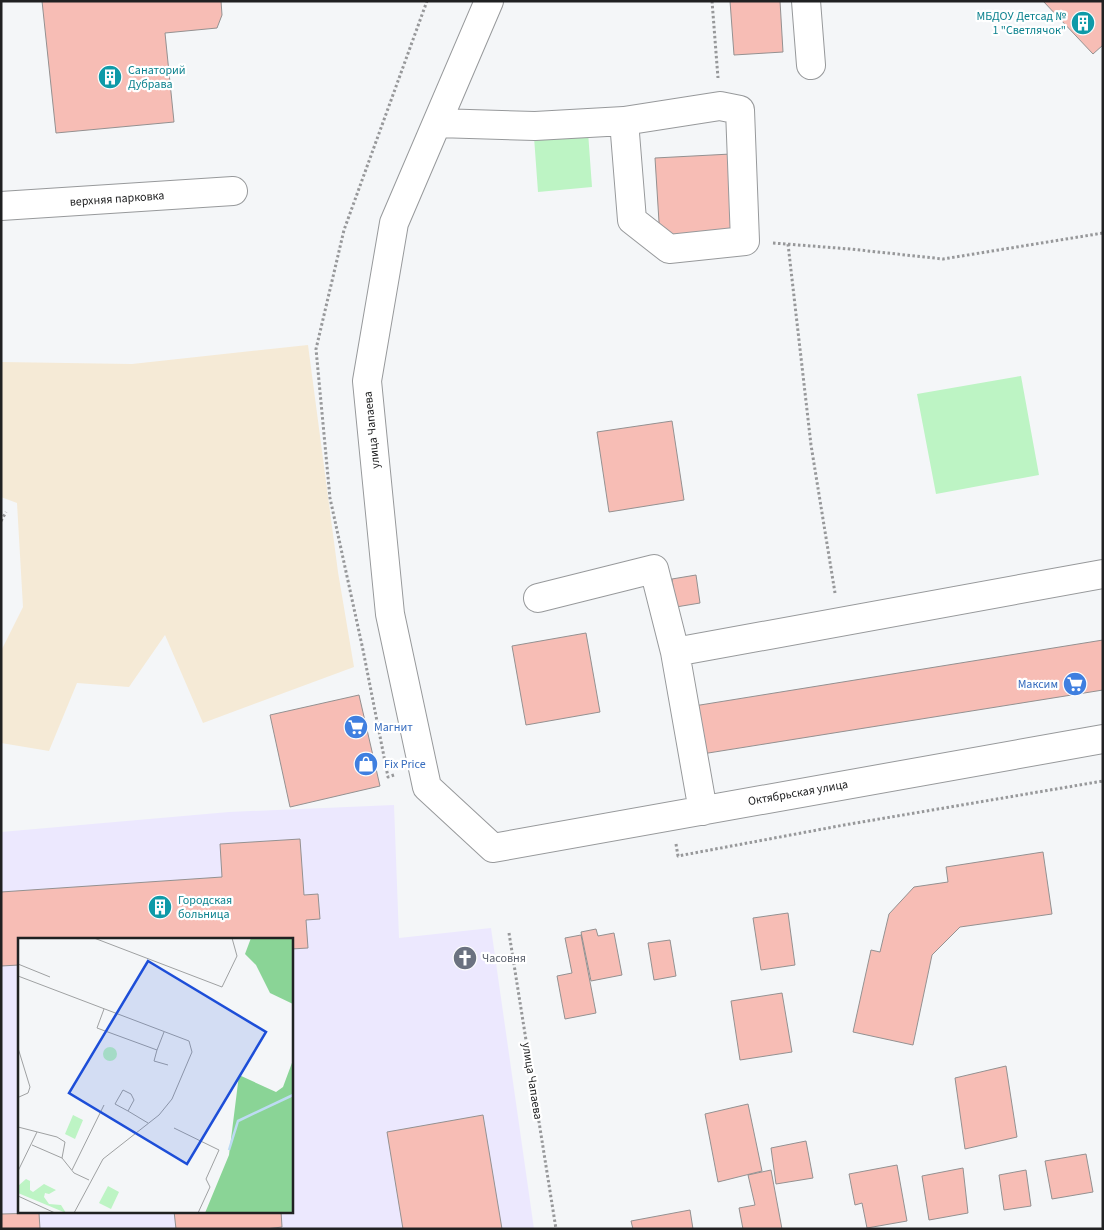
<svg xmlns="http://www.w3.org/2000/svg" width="1104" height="1230" viewBox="0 0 1104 1230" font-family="'Source Sans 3',sans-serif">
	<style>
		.industrial { fill: #f5ead6 }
		.medical { fill: #ece8fe; fill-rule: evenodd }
		.green { fill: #bdf4c4 }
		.building { fill: #f7bdb5; stroke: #949191 }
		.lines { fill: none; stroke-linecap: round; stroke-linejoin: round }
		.minor-casing { stroke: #97999b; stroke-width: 30 }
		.path { stroke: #97989a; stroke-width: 3; stroke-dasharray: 2.5 2.5; stroke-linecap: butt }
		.minor { stroke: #fff; stroke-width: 28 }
		.labels { text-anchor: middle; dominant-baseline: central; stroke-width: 4.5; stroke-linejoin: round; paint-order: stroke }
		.culture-label { font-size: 12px; fill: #0d838f; stroke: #fff; text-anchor: start }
		.street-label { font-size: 12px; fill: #202122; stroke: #fff }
		.shop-label { font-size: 12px; fill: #366cbe; stroke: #fff; text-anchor: start }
		.worship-label { font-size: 12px; fill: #5b616d; stroke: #fff; text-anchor: start }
		.inset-river { fill: none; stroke: #bddbf3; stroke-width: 2.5 }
		.inset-road { fill: none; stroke: #9fa1a2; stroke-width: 1 }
		.view { fill: #1d4ed8; fill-opacity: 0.15; stroke: #1d4ed8; stroke-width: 2.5 }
		.inset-edge { fill: none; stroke: #202122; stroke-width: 2.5 }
	</style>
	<rect width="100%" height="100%" fill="#f4f6f8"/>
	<path class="industrial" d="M 308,345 L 338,572 L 354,667 L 203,723 L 165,635 L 129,687 L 77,683 L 49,751 L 1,743 L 1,651 L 23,607 L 17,503 L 1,497 L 1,362 L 132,364 Z"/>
	<path class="medical" d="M 394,805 L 399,938 L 491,928 L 534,1229 L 1,1229 L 1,832 L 229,812 ZM 19,939 L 291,939 L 291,1211 L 19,1211 Z"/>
	<path class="green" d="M 588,132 L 592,187 L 538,192 L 534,137 Z
		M 1021,376 L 1039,475 L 936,494 L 917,394 Z"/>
	<path class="building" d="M 42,1 L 221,1 L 222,15 L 217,28 L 165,33 L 174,122 L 56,133 Z
		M 730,1 L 780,1 L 783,52 L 734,55 Z
		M 1043,1 L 1103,1 L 1103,45 L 1093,54 Z
		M 731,154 L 735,234 L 660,238 L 655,158 Z
		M 672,421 L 684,500 L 609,512 L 597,432 Z
		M 696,575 L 700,603 L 676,607 L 672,579 Z
		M 586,633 L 600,712 L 526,725 L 512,646 Z
		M 1103,640 L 1103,690 L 702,754 L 694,706 Z
		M 359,695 L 380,786 L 290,807 L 270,715 Z
		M 300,839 L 304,895 L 318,894 L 320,919 L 306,920 L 308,948 L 291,949 L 291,939 L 19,939 L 19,965 L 1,966 L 1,892 L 222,877 L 220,844 Z
		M 1043,852 L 1052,914 L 960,927 L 932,955 L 913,1045 L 853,1032 L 871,950 L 880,952 L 889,914 L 914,887 L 948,882 L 946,867 Z
		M 788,913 L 795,965 L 761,970 L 753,918 Z
		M 596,929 L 598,936 L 614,933 L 622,975 L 591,981 L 581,932 Z
		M 581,935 L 596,1013 L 565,1019 L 557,976 L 572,973 L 565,938 Z
		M 670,940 L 676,976 L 654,980 L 648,943 Z
		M 782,993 L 792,1052 L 740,1060 L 731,1001 Z
		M 1006,1066 L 1017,1137 L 965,1149 L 955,1078 Z
		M 748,1104 L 762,1171 L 718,1182 L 705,1114 Z
		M 483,1115 L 502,1229 L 403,1229 L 387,1132 Z
		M 806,1141 L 813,1178 L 776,1184 L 771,1148 Z
		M 1086,1154 L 1093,1192 L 1052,1199 L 1045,1161 Z
		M 897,1165 L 907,1221 L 867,1228 L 862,1203 L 855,1205 L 849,1174 Z
		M 963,1168 L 968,1213 L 929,1220 L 922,1176 Z
		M 771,1170 L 782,1229 L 743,1229 L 739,1208 L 755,1205 L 748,1175 Z
		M 1026,1170 L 1031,1206 L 1004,1210 L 999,1175 Z
		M 690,1210 L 693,1229 L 633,1229 L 631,1221 Z
		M 174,1211 L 281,1211 L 282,1227 L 266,1229 L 176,1229 Z
		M 39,1213 L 40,1229 L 1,1229 L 1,1214 Z"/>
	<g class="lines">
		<g class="minor-casing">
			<path id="minor" d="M 489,1 L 394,223 L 367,381 L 390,614 L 427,787 L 493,848 L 1103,739
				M 806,1 L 811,65
				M 720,106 L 740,110 L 745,241 L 669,249 L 632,220 L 624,121 Z
				M 437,123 L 535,126 L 624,121
				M 1,206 L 233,191
				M 538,598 L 654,569 L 675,652
				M 703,811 L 675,652 L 1103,574"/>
		</g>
		<path class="path" d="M 712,1 L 718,78
			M 773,243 L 850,249 L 943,259 L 1103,233
			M 788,244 L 811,445 L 835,593
			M 1,521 L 6,512
			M 394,775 L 388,777 L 363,650 L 330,498 L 316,349 L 344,230 L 427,1
			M 676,844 L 678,856 L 844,825 L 1103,781
			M 509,933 L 556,1229"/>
		<use href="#minor" class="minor"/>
	</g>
	<defs>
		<g id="building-disc" transform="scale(1.25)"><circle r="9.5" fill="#0f9aa8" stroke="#fff"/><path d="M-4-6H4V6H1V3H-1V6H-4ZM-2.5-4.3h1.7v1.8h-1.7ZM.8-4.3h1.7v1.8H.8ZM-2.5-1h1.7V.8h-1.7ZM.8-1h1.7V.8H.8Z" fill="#fff"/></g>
		<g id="supermarket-disc" transform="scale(1.25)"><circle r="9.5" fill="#3f7fe0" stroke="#fff"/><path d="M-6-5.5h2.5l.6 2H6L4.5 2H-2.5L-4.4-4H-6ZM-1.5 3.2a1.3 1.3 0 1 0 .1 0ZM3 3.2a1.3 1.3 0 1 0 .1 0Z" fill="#fff"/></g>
		<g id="shop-disc" transform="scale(1.25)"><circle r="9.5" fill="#3f7fe0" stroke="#fff"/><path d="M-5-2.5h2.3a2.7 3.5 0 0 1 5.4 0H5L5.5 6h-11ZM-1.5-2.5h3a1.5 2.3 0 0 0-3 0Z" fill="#fff"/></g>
		<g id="church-disc" transform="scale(1.25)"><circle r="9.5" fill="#6b7280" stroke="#fff"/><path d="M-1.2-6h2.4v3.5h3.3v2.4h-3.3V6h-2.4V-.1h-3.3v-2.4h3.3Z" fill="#fff"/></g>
	</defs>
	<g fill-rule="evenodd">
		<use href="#building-disc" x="1083" y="23"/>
		<use href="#building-disc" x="110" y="77"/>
		<use href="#supermarket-disc" x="1075" y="684"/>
		<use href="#supermarket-disc" x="356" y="727"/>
		<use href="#shop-disc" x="366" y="764"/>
		<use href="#building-disc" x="160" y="907"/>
		<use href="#church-disc" x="465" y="958"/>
	</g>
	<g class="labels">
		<g class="culture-label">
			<text x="1066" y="16" text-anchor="end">МБДОУ Детсад №<tspan x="1066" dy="14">1 "Светлячок"</tspan></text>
			<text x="128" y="70">Санаторий<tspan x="128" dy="14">Дубрава</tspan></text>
			<text x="178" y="900">Городская<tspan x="178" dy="14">больница</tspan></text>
		</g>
		<g class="street-label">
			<text transform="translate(117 199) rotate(-4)">верхняя парковка</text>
			<text transform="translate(372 430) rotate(-96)">улица Чапаева</text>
			<text transform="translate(798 793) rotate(-10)">Октябрьская улица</text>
			<text transform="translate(532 1081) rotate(81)">улица Чапаева</text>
		</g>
		<g class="shop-label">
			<text x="1058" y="684" text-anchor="end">Максим</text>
			<text x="374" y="727">Магнит</text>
			<text x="384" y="764">Fix Price</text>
		</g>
		<g class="worship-label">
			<text x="482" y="958">Часовня</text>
		</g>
	</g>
	<g transform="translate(18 938)">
		<rect width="275" height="275" fill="#f4f6f8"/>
		<path d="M85 116a7 7 0 1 1 14 0a7 7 0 1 1-14 0ZM 55,177 L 65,182 L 57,201 L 47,196 ZM 8,241 L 12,243 L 12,252 L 15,254 L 26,246 L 38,252 L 31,256 L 27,255 L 26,259 L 31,266 L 43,267 L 48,275 L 0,255 L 0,248 ZM 90,248 L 101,254 L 93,271 L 81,265 Z" fill="#bdf4c4"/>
		<path d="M 233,0 L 275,0 L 275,66 L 252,55 L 238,27 L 227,16 ZM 275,122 L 275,275 L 187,275 L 211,217 L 221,137 L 258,154 L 265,149 Z" fill="#8ad496"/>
		<path class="inset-river" d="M 211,212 L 220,183 L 275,157"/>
		<path class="inset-road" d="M 76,0 L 204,49 L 219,18 L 214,0M 0,26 L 32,39M 0,38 L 171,103 L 174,114 L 154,161 L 141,177 L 85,221 L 56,275M 86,71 L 79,90 L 139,112 L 146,94M 0,110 L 12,149 L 10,155 L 1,159M 139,112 L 136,123 L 150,127M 105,152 L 113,156 L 116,162 L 110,173 L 97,166 ZM 110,173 L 130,185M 0,189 L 39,199 L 47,204 L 44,220 L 56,235 L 71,242M 156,190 L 201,212 L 188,241 L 192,249 L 180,275M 14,207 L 44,220M 54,232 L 86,167M 0,233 L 19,194M 0,258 L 37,275"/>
		<path class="view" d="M 130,23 L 248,94 L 169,226 L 51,155 Z"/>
		<rect width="275" height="275" class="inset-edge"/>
	</g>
	<rect width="1104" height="1230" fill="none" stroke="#202122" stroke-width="5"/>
</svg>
